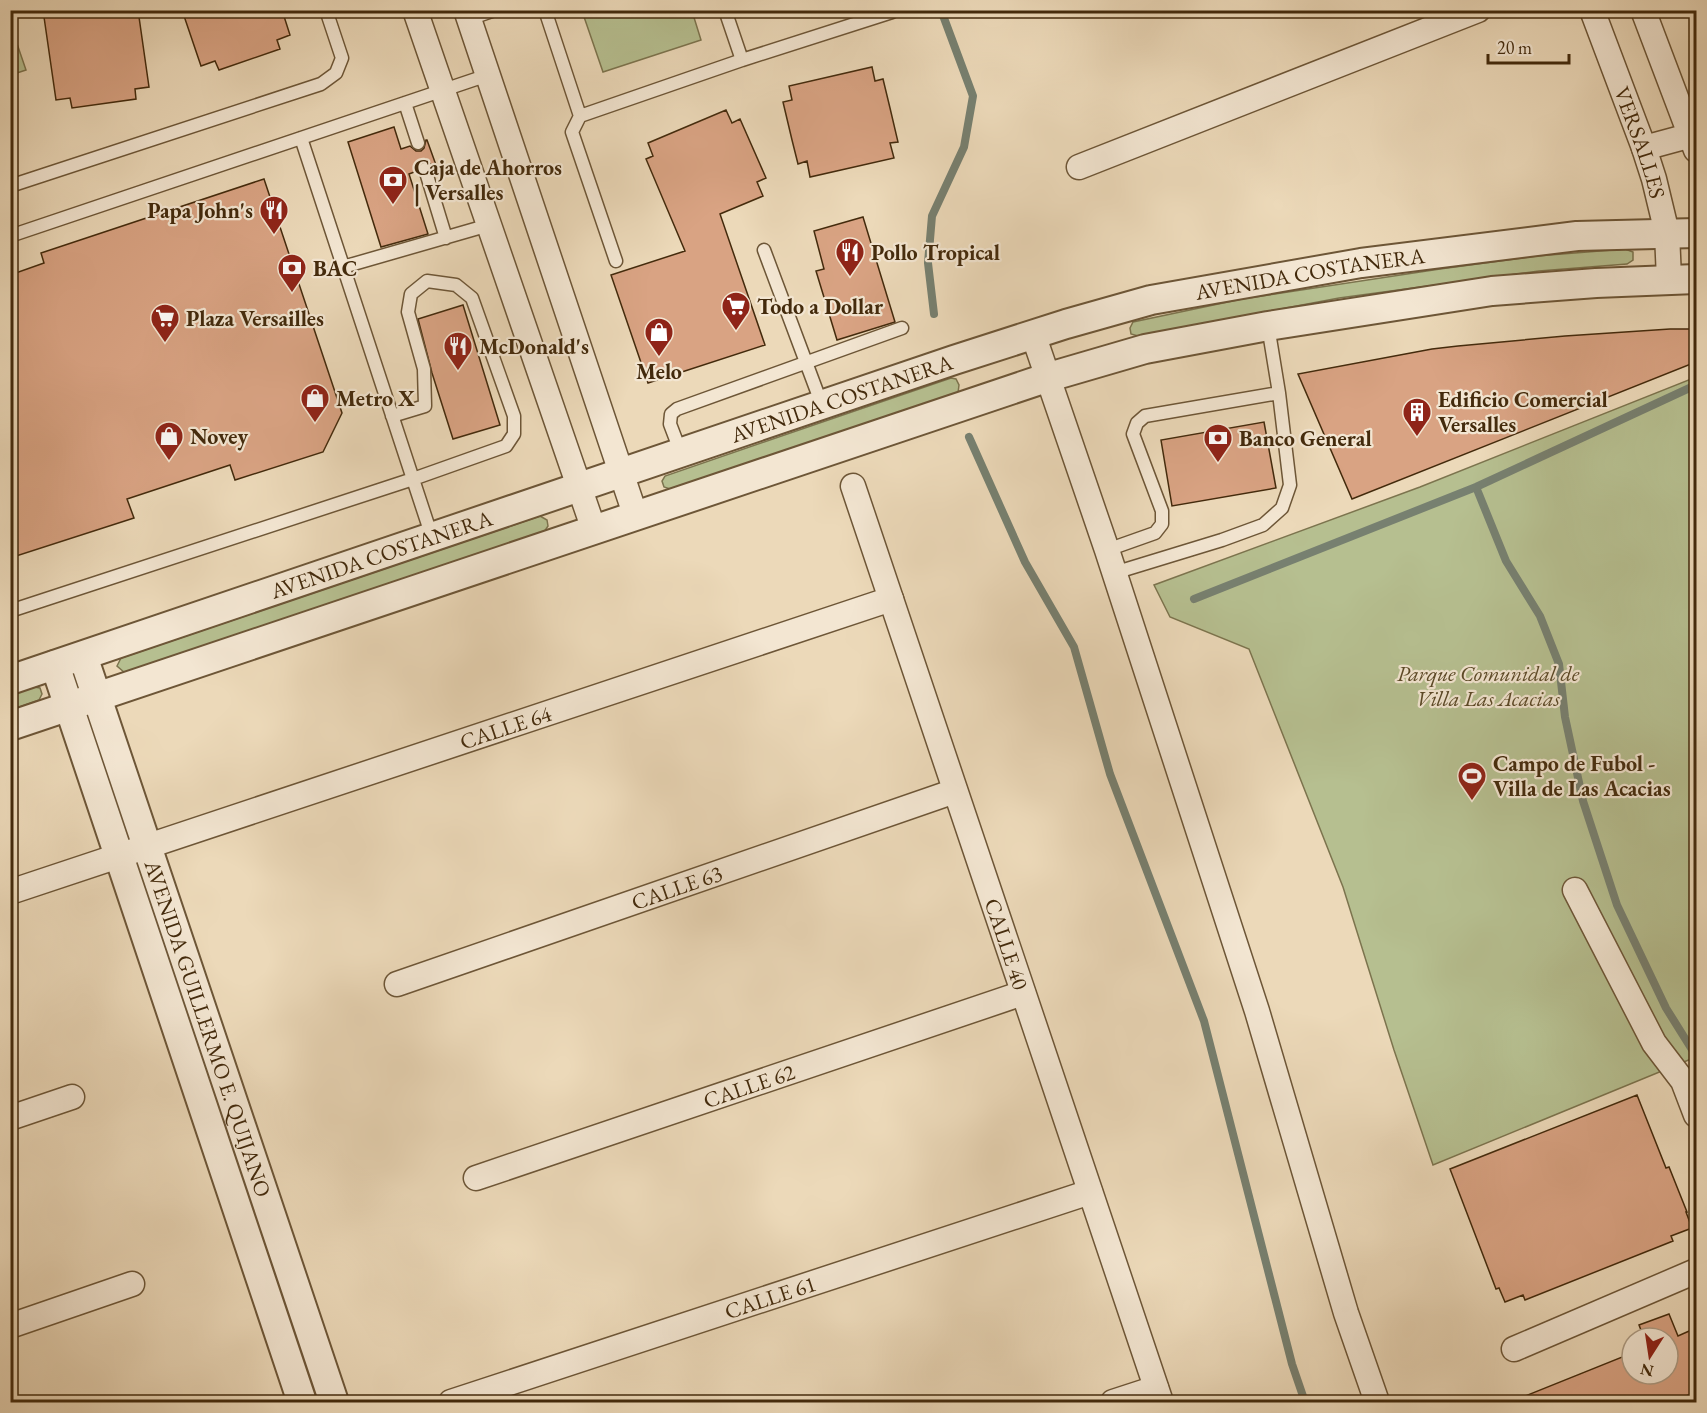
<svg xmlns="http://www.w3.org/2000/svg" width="1707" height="1413" viewBox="0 0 1707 1413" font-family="'EB Garamond',serif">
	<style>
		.green { fill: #b6bf90; stroke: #7c744e; stroke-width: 1.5 }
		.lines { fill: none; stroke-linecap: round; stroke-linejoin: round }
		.stream { stroke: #778070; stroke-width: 8 }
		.building { fill: #d9a383; stroke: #432a0c; stroke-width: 1.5 }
		.service-casing { stroke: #6d5637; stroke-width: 15 }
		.minor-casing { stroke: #6d5637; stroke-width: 27 }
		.tertiary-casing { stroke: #6d5637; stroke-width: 32 }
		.service { stroke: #f3e6d2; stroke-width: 12 }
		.minor { stroke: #f3e6d2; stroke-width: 24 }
		.tertiary { stroke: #f3e6d2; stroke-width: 28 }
		.labels { text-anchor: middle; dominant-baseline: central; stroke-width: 4.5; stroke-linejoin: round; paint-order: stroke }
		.street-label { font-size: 22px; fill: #432a0c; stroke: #f3e6d2 }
		.poi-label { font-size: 22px; font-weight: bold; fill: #432a0c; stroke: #f3e6d2; text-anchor: start }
		.park-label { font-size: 22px; font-style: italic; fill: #5a4826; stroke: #f3e6d2 }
	</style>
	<rect width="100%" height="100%" fill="#ecd9b9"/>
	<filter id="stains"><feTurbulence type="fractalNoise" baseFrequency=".00333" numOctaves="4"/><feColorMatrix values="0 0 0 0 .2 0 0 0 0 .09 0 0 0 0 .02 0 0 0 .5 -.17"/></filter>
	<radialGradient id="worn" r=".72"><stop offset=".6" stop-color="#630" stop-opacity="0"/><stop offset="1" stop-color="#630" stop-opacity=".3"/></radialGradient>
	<path class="green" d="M 582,11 L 692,11 L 701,40 L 603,72 Z
		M 13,32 L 26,70 L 11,75 L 11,33 Z
		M 1625,249 L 1633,252 L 1633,260 L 1627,264 L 1539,271 L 1339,298 L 1138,336 L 1131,334 L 1130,328 L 1133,322 L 1242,299 L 1440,269 L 1537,256 Z
		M 1696,377 L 1696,1057 L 1433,1165 L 1394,1050 L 1343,887 L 1249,649 L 1170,617 L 1154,585 L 1420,487 Z
		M 951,378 L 956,379 L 959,385 L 958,393 L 670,489 L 664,487 L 662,481 L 665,476 Z
		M 540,516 L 547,520 L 548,526 L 544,532 L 125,673 L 117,666 L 121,658 Z
		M 34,687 L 40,688 L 42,694 L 39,700 L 11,710 L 10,695 Z"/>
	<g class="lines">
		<path class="stream" d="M 934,314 L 928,263 L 932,216 L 964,147 L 973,96 L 941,10
			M 969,437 L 1025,562 L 1074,647 L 1110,774 L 1204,1021 L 1292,1364 L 1305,1402
			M 1476,487 L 1506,561 L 1540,616 L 1559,664 L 1565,717 L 1583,801 L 1617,905 L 1666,1008 L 1696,1056
			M 1194,599 L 1476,487 L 1696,385"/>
	</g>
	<path class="building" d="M 58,10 L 138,10 L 149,87 L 135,89 L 136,99 L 72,108 L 70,98 L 56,100 L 44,17 L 59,15 Z
		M 182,10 L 282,10 L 290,35 L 277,40 L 280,49 L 219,70 L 215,61 L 201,66 Z
		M 872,67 L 875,81 L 883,79 L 890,108 L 898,142 L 890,143 L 894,158 L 810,177 L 807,161 L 798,164 L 792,140 L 783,102 L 792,100 L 789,86 Z
		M 726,110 L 732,123 L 740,119 L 766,178 L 757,182 L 763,196 L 720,214 L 765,345 L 648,383 L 611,275 L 685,251 L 646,159 L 653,156 L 648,143 Z
		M 394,127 L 401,149 L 410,146 L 416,151 L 421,151 L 424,148 L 426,140 L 427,140 L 436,165 L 433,166 L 427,161 L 422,161 L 417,167 L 417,171 L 409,174 L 428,234 L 381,247 L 348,142 Z
		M 264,179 L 342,413 L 323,452 L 235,480 L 230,465 L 127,499 L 134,518 L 10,558 L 10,275 L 44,263 L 41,253 Z
		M 863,217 L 895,322 L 837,340 L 816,271 L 824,269 L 814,231 Z
		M 463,305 L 500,425 L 453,439 L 432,373 L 418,319 Z
		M 1670,329 L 1696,329 L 1696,362 L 1352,499 L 1298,374 L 1432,349 L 1458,346 L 1565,336 Z
		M 1264,422 L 1276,488 L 1172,506 L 1161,440 Z
		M 1637,1095 L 1666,1168 L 1669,1167 L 1687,1212 L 1686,1212 L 1692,1228 L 1671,1236 L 1673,1241 L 1525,1300 L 1523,1295 L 1505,1302 L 1499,1288 L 1496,1289 L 1450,1169 Z
		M 1669,1314 L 1678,1336 L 1696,1328 L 1696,1392 L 1671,1402 L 1513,1402 L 1513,1401 L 1632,1353 L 1632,1374 L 1668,1374 L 1668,1338 L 1644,1338 L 1639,1325 Z"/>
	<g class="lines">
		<g class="service-casing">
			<path id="service" d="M 545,10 L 580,116 L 572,132 L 616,261
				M 725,10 L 742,60
				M 469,19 L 495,10
				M 405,103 L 418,143
				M 580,116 L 742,60 L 892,12
				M 301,138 L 432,537
				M 425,169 L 446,238
				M 10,186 L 321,84 L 336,73 L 342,58 L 326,10
				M 10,236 L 488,75
				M 764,250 L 822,405
				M 343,267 L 489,225
				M 681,453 L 670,424 L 671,414 L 677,409 L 902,328
				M 1107,550 L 1155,533 L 1162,524 L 1162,511 L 1133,434 L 1137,423 L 1145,416 L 1279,393
				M 1114,573 L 1222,540 L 1263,525 L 1282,508 L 1290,485 L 1279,393 L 1268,326
				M 10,611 L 413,479 L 506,446 L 514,434 L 514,416 L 472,298 L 456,285 L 427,281 L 411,294 L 408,312 L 424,369 L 425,406 L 392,416"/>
		</g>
		<g class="minor-casing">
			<g id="minor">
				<path d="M 415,10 L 594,530"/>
				<path d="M 466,10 L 636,517"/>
				<path id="s1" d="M 1592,10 L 1644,148 L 1654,179 L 1667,233 L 1669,279"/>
				<path d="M 1643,10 L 1696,150"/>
				<path d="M 1644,148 L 1692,135"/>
				<path d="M 1079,167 L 1478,10"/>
				<path d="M 1033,334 L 1107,550 L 1257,1011 L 1346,1313 L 1377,1402"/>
				<path id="s2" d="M 853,486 L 1161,1402"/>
				<path d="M 1575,890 L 1654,1043 L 1683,1081 L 1696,1115"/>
				<path id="s3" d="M 10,892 L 891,599"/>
				<path id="s4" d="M 397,984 L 955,791"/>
				<path d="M 10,1118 L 72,1097"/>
				<path id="s5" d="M 476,1178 L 1023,993"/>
				<path d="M 10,1326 L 132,1284"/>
				<path d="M 1514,1349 L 1696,1271"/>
				<path id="s6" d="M 451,1402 L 1090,1192"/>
				<path d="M 1113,1402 L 1156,1388"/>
			</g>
		</g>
		<g class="tertiary-casing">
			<g id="tertiary">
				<path id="s7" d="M 83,656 L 334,1402"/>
				<path d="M 55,665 L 302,1402"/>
				<path id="s8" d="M 10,680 L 954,360 L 1066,324 L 1151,300 L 1361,263 L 1577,236 L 1696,233"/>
				<path d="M 10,726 L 1049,377 L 1145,349 L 1268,326 L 1492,291 L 1596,283 L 1696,279"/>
			</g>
		</g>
		<use href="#service" class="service"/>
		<use href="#minor" class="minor"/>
		<use href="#tertiary" class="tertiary"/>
	</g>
	<defs>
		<g id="bank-pin" transform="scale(1.5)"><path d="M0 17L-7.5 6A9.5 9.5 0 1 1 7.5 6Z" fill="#8f2418" stroke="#f3e6d2"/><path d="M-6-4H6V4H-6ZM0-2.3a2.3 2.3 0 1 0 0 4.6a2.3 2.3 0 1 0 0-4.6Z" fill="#fff"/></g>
		<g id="restaurant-pin" transform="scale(1.5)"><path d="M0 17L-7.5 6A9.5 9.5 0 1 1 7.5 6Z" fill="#8f2418" stroke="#f3e6d2"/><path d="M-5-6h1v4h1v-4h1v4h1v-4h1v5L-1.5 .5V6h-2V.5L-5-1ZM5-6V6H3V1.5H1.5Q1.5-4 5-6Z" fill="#fff"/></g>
		<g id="supermarket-pin" transform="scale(1.5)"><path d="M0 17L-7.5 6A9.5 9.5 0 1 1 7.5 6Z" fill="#8f2418" stroke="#f3e6d2"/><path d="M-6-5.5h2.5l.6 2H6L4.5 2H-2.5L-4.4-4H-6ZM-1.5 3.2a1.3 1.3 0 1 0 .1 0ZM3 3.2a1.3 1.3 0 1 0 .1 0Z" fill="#fff"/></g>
		<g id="shop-pin" transform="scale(1.5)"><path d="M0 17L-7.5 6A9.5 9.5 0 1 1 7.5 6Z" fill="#8f2418" stroke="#f3e6d2"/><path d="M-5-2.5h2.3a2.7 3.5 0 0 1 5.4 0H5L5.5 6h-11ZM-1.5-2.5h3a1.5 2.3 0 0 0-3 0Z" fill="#fff"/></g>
		<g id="building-pin" transform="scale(1.5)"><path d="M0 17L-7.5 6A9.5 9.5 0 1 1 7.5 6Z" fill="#8f2418" stroke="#f3e6d2"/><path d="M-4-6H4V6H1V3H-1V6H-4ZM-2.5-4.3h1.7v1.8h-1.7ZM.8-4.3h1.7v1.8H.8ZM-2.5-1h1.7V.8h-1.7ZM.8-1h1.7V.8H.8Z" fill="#fff"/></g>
		<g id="stadium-pin" transform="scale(1.5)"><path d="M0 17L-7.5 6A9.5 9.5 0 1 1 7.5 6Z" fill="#8f2418" stroke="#f3e6d2"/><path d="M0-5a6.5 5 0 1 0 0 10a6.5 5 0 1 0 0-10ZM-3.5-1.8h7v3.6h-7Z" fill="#fff"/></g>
	</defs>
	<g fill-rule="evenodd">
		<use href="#bank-pin" x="393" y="180"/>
		<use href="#restaurant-pin" x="274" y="210"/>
		<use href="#restaurant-pin" x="850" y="252"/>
		<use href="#bank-pin" x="292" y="268"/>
		<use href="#supermarket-pin" x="736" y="306"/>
		<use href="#supermarket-pin" x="165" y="318"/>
		<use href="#shop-pin" x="659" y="332"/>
		<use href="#restaurant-pin" x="458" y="346"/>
		<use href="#shop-pin" x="315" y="398"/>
		<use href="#building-pin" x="1417" y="412"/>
		<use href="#shop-pin" x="169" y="436"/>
		<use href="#bank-pin" x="1218" y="438"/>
		<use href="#stadium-pin" x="1472" y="776"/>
	</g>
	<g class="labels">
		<g class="street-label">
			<text stroke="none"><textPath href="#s1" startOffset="141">VERSALLES</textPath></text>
			<text stroke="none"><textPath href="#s8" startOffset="1364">AVENIDA COSTANERA</textPath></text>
			<text stroke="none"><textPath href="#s8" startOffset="878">AVENIDA COSTANERA</textPath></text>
			<text stroke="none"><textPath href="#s8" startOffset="392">AVENIDA COSTANERA</textPath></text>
			<text stroke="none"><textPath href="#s3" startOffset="522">CALLE 64</textPath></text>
			<text stroke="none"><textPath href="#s4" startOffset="296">CALLE 63</textPath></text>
			<text stroke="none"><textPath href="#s2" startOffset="483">CALLE 40</textPath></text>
			<text stroke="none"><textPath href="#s7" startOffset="393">AVENIDA GUILLERMO E. QUIJANO</textPath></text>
			<text stroke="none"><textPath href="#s5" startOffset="288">CALLE 62</textPath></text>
			<text stroke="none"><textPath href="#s6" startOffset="336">CALLE 61</textPath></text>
		</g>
		<g class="poi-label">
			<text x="414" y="167">Caja de Ahorros<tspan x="414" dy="25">| Versalles</tspan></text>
			<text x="253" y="210" text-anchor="end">Papa John's</text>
			<text x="871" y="252">Pollo Tropical</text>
			<text x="313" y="268">BAC</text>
			<text x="757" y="306">Todo a Dollar</text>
			<text x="186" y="318">Plaza Versailles</text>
			<text x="479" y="346">McDonald's</text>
			<text x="659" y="371" text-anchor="middle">Melo</text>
			<text x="336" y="398">Metro X</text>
			<text x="1438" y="399">Edificio Comercial<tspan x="1438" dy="25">Versalles</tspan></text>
			<text x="190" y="436">Novey</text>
			<text x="1239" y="438">Banco General</text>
			<text x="1493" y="763">Campo de Fubol -<tspan x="1493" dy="25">Villa de Las Acacias</tspan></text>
		</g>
		<g class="park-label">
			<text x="1488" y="673">Parque Comunidal de<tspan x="1488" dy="25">Villa Las Acacias</tspan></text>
		</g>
	</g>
	<rect width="1707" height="1413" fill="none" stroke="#ecd9b9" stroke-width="36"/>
	<rect x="12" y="12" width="1683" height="1389" fill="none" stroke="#432a0c" stroke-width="3"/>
	<rect x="18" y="18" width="1671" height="1377" fill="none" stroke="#432a0c" stroke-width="1.5"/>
	<g transform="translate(1650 1356) rotate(192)"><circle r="28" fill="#f3e6d2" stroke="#ad9b83" stroke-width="1.5"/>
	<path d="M0-4.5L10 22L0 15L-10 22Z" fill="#8f2418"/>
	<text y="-9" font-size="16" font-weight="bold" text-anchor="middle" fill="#432a0c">N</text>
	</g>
	<path d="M1488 54v9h81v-9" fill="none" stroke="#432a0c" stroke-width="3"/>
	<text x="1497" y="54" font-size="18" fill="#432a0c" stroke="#f3e6d2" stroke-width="4.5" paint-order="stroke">20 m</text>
	<rect width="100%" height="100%" filter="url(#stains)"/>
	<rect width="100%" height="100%" fill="url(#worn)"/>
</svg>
